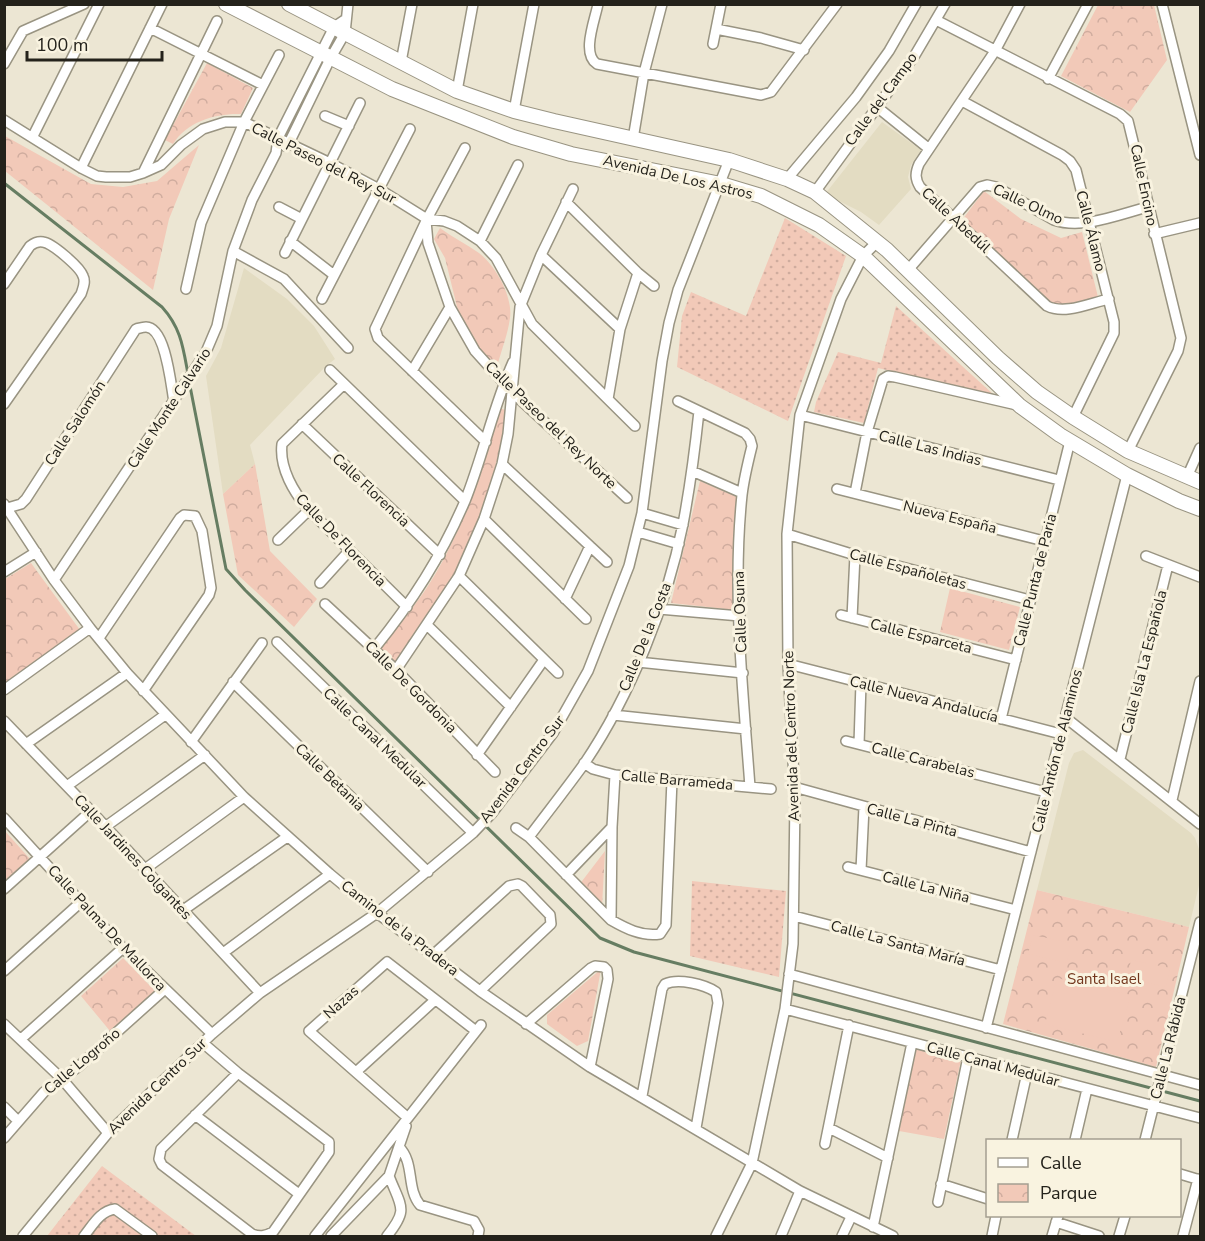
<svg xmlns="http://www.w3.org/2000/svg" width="1205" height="1241" viewBox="0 0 1205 1241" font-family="'Nunito Sans',sans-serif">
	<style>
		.built { fill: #e3dcc2 }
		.grass { fill: url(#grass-dots) }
		.park { fill: url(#park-crowns) }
		.garden { fill: #f2c9b8 }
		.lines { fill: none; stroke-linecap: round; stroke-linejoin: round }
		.stream { stroke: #667d62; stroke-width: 3 }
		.street-casing { stroke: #999482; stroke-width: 12 }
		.secondary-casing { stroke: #999482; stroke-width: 16 }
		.street { stroke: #fff; stroke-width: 9 }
		.secondary { stroke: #fff; stroke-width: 14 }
		.labels { text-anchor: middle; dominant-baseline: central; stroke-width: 6; stroke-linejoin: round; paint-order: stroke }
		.street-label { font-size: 15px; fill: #24221b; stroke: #f9f3e0 }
		.park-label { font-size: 15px; fill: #72361c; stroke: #f9f3e0 }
	</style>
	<defs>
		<pattern id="grass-dots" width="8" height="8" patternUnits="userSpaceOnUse" patternTransform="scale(1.5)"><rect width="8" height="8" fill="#f2c9b8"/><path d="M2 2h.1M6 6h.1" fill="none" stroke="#cfac9e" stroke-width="1.8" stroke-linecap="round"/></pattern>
		<pattern id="park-crowns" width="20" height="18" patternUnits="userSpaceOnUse" patternTransform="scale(1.5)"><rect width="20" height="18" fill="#f2c9b8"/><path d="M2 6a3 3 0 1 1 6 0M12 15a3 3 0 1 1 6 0" fill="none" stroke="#cfac9e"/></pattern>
	</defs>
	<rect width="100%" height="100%" fill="#ece6d3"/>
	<path class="built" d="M 882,122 L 921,150 L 911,165 L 908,177 L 911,189 L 879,225 L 861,212 L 825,194 Z
		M 244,268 L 287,299 L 314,326 L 335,359 L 326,366 L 250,445 L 255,464 L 223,494 L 206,376 L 221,348 Z
		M 1083,750 L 1191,833 L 1195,838 L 1200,852 L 1200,881 L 1189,927 L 1037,890 L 1069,763 L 1074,753 Z"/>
	<path class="grass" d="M 785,218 L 846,256 L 788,421 L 677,367 L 682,316 L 691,292 L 746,316 Z
		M 896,306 L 994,395 L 878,368 L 864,423 L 814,412 L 816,402 L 838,352 L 881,363 Z
		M 692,881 L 786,891 L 779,977 L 690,956 Z
		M 102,1166 L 196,1236 L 47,1236 Z"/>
	<path class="park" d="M 1098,5 L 1154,5 L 1167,60 L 1130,112 L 1061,76 Z
		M 207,63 L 253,88 L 241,114 C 217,113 187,121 173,144 L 165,140 Z
		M 5,136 L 91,184 L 123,187 L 157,181 L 199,145 L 169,219 L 153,290 L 5,171 Z
		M 984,191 L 1021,219 L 1061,238 L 1082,232 L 1098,297 L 1057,308 L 962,220 Z
		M 440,228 C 452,237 466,244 479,253 C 496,266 513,297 510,318 C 508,333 502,349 498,363 L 493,362 L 483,354 L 459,315 L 445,258 L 434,239 Z
		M 498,408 L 506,410 C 497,485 468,558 427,621 C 417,636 404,650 393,665 L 378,650 C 394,631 410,612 424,592 C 459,540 484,470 498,408 Z
		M 255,464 L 270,551 L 317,599 L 294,627 L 238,575 L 223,494 Z
		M 700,481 L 737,497 L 734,551 L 735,610 L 671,603 Z
		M 31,563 L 80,630 L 5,687 L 5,579 Z
		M 950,588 L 1020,607 L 1009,650 L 940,632 Z
		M 4,830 L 30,859 L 5,882 L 4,882 Z
		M 605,851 L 602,907 L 579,885 Z
		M 1037,890 L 1189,927 L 1156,1067 L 1003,1024 Z
		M 123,958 L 155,991 L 110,1031 L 81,996 Z
		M 601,969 L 588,1041 L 577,1046 L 547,1024 L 547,1015 Z
		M 916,1049 L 961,1060 L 944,1139 L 899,1131 Z"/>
	<path class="garden" d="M 1033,935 L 1070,943 L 1067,963 L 1028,954 Z
		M 1131,960 L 1170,968 L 1166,987 L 1127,978 Z
		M 1057,978 L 1131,995 L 1117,1042 L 1045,1024 Z"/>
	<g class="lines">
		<path class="stream" d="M 4,183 L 162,307 C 181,328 183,347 188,374
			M 189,381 L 226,569 L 245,590 L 600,938 L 634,952 L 1200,1101"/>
		<g class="street-casing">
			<path id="street" d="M 598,4 C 595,20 581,54 597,64 L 761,95 L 771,92 L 837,4
				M 1020,4 L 995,51 L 919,164 C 915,173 915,179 920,187 L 1047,306 C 1065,315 1090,303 1109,299
				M 1162,4 L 1200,155
				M 936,20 L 1120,114 L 1128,121 L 1181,338 L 1178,351 L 1128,451
				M 150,28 L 263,85
				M 716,29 L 761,38 L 804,50
				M 713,44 L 721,4
				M 401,62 L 412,4
				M 4,64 L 23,31 L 84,4
				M 1048,79 L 1088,4
				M 457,91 L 473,4
				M 962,101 L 1062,155 L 1070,161 L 1076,170 L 1114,322 L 1114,333 L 1073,417
				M 877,107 L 928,148
				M 514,111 L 534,4
				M 325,116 L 349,126
				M 4,120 L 81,168 L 97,176 L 106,177 L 130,177 L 143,173 L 161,165 L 181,145 L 203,129 L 225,122 L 244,122 L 330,163 L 379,189 L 427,219 L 444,221 L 457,226 L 480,241 L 496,258 L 532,324 L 635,426
				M 33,136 L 99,4
				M 633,139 L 644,73 L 662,4
				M 285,146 L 289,143 L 330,59 L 345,33 L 348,4
				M 465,148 L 427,219 L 375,329 L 378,338 L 486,442
				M 81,168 L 162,4
				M 143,173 L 217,21
				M 787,179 L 856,97 L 889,51 L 916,4
				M 815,192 L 915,55 L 945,4
				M 566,202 L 638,273 L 654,286
				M 279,207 L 302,219
				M 426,221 L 428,243 L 450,307 L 475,351 L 513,393 L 627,498
				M 1154,234 L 1200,223
				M 290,241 L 334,275
				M 480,241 L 518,165
				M 233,251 L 284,279 L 348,348
				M 285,253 L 360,103
				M 541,255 L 620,329
				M 908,270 L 980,187 L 987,185 L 996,187 L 1054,220 C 1083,230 1120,214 1148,207
				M 4,284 L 30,246 C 34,243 38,241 43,242 C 52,243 80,267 83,276 C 86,282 83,288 81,294 L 4,404
				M 186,289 L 201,223 L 244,122 L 279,55
				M 322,299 L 410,129
				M 330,370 L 465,501
				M 412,371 L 450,307
				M 344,384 L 282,444 C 279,468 294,493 309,510 L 407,607
				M 608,399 L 620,329 L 638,273
				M 678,401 L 745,433 L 750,439 L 752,446 C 748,462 744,478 742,495 C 732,591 743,691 750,787
				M 800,415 L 1059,480
				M 302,424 L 440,555
				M 502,464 L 607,562
				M 692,471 L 742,493
				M 1187,477 L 1200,448
				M 837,489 L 1044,541
				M 855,493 L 867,432 L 883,379 L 888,376 L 895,377 L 1017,405
				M 4,504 L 54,580 L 90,628 L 127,673 L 244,797 L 330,874 L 377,913 L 480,991 L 590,1067 L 800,1191 L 893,1236
				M 4,509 L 21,504 L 26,499 L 136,329 C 140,328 143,327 146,327 C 166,327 171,386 174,402
				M 642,513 L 683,525
				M 484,519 L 586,619
				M 638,532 L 679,544
				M 787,534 L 855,555 L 1030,600
				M 278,540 L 309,510
				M 1146,556 L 1200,577
				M 4,572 L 36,552
				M 459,576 L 558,673
				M 54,580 L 206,352 L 217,326 L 233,251 L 252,200 L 276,153 L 278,138 L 334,27 L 346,19
				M 320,583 L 349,551
				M 565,599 L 590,546
				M 325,604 L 396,670 L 495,772
				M 659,609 L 740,616
				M 841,615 L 1016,660
				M 852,618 L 855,555
				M 427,625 L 511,707
				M 99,638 L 180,518 L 184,515 L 195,516 L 202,531 L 211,588 L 209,595 L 143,691
				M 277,642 L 473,833
				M 374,649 C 412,602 441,557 465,501 C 483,456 493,407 513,362
				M 638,662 L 743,673
				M 788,664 L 1061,734
				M 396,670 L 459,576 L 484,519 L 502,464 L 508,434 L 520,307 L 541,255 L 573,189
				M 233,682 L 428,872
				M 4,690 L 90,628
				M 613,715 L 746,729
				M 1066,718 L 1200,824
				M 1001,719 L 1070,441
				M 4,721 L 91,811 L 260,993
				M 846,741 L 1046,792
				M 191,742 L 262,643
				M 26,744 L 127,673
				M 859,744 L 861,683
				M 477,755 L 543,661
				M 1120,759 L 1168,565
				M 584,763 L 593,769 L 615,775 L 771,789
				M 67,786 L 165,715
				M 794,787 L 1031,852
				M 1172,800 L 1200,681
				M 4,818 L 123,948 L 212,1034
				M 105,827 L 205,755
				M 516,828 L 529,837 L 611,920 C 625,928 642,937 660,934 L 666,925 L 672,780
				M 529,837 C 547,813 566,789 584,764 C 630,696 667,605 683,524 C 690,487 695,449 699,411
				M 848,867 L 1016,910
				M 145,869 L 244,797
				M 861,870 L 864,807
				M 566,875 L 612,827
				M 4,889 L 91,811
				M 182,911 L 287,837
				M 794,916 L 1001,970
				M 611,920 L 612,827 L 615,775
				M 223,953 L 330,874
				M 433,955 L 509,886 L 518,884 L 522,886 L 550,915 L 551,924 L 480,991
				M 4,971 L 81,902
				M 789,974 L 1200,1085
				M 785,1009 L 1200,1118
				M 4,1024 L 62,1079 L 108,1133
				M 526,1024 L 591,968 L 595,966 L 604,967 L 607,970 L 608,979 L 590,1067
				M 986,1028 L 1127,475
				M 21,1039 L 123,948
				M 203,1043 L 238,1073 L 329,1142 L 329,1152 L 273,1232 C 265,1236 260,1237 252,1234 L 162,1165 L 159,1159 L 161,1149 L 238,1073
				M 356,1072 L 435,1000
				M 642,1096 L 662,989 L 665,984 C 678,978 704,984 716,992 L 718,1003 L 696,1128
				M 4,1107 L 18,1121
				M 195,1115 L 299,1194
				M 408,1118 L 309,1031 L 387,962 L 476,1031
				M 829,1128 L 888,1158
				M 4,1138 L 44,1092 L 78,1067 L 165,989
				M 1012,1140 L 1027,1073
				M 1075,1140 L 1087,1089
				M 1145,1140 L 1200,922
				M 825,1144 L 849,1025
				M 399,1147 C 415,1163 406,1188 420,1205 L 474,1221 L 479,1230 L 478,1236
				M 1180,1174 L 1200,1180
				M 941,1184 L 988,1199
				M 938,1202 L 968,1057
				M 1056,1222 L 1099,1236
				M 873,1227 L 912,1043
				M 23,1236 L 108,1133 L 212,1034 L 260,993 L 377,913 L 473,833 L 492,813 L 553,733 L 588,671 L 629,566 L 642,513 L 662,361 L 669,323 L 678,290 L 729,160
				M 84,1236 C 93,1225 100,1211 115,1209 L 152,1236
				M 315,1236 L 481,1025
				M 331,1236 L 389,1176 L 406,1126
				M 387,1236 C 409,1209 401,1207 389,1176
				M 716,1236 L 752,1163 L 785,1009 L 793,944 L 795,799 L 788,664 L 787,534 L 800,415 L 841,299 L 863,256 L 877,242
				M 781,1236 L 800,1191
				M 842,1236 L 851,1217
				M 992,1236 L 996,1216
				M 1052,1236 L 1058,1216
				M 1119,1236 L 1125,1216
				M 1183,1236 L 1198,1179"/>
		</g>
		<g class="secondary-casing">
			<path id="secondary" d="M 226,4 L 392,89 L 513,137 L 571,154 L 721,184 L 761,196 L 819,225 L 863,256 L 1020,406 L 1060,435 L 1127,475 L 1179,501 L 1200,509
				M 289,4 L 457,91 L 514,111 L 554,121 L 729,160 L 787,179 L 815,192 L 887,250 L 998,358 L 1037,392 L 1073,417 L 1128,451 L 1200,482"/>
		</g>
		<use href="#street" class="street"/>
		<use href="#secondary" class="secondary"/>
	</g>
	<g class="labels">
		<g class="street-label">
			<text transform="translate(881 99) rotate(-54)">Calle del Campo</text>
			<text transform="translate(324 163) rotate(27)">Calle Paseo del Rey Sur</text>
			<text transform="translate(678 177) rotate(13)">Avenida De Los Astros</text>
			<text transform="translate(1144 185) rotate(78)">Calle Encino</text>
			<text transform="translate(1028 204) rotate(25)">Calle Olmo</text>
			<text transform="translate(956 220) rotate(43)">Calle Abedúl</text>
			<text transform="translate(1091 231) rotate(76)">Calle Álamo</text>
			<text transform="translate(169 408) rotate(-57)">Calle Monte Calvario</text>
			<text transform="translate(75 423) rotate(-57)">Calle Salomón</text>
			<text transform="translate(551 425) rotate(44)">Calle Paseo del Rey Norte</text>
			<text transform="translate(930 448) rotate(14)">Calle Las Indias</text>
			<text transform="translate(371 490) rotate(43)">Calle Florencia</text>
			<text transform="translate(950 517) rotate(14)">Nueva España</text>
			<text transform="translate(341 540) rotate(46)">Calle De Florencia</text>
			<text transform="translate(908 569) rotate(15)">Calle Españoletas</text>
			<text transform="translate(1035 580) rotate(-76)">Calle Punta de Paria</text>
			<text transform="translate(740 612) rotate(-92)">Calle Osuna</text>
			<text transform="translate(921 636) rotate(14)">Calle Esparceta</text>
			<text transform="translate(645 637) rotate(-68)">Calle De la Costa</text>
			<text transform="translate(1144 662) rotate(-76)">Calle Isla La Española</text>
			<text transform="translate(411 687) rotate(45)">Calle De Gordonia</text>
			<text transform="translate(924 699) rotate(14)">Calle Nueva Andalucía</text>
			<text transform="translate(791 736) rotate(-92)">Avenida del Centro Norte</text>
			<text transform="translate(375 738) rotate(44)">Calle Canal Medular</text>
			<text transform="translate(1057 751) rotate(-76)">Calle Antón de Alaminos</text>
			<text transform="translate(923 760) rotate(14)">Calle Carabelas</text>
			<text transform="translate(522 769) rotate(-53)">Avenida Centro Sur</text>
			<text transform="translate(330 777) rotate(44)">Calle Betania</text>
			<text transform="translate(677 780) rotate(5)">Calle Barrameda</text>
			<text transform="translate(912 820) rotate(15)">Calle La Pinta</text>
			<text transform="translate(133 857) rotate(47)">Calle Jardines Colgantes</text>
			<text transform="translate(926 887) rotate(14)">Calle La Niña</text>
			<text transform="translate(107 928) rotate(47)">Calle Palma De Mallorca</text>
			<text transform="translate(400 928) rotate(38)">Camino de la Pradera</text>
			<text transform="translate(898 943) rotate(15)">Calle La Santa María</text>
			<text transform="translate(341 1002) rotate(-42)">Nazas</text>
			<text transform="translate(1168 1048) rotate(-76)">Calle La Rábida</text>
			<text transform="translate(82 1061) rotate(-40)">Calle Logroño</text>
			<text transform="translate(993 1064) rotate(15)">Calle Canal Medular</text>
			<text transform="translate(157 1086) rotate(-44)">Avenida Centro Sur</text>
		</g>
		<g class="park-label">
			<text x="1104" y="979">Santa Isael</text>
		</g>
	</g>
	<rect width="1205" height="1241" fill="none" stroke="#24221b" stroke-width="12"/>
	<rect x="986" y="1139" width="195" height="78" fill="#f9f3e0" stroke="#a49f91" stroke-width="1.5"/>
	<rect x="998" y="1158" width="30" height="9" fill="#ffffff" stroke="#a49f91" stroke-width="1.5"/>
	<text x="1040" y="1169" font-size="18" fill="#24221b">Calle</text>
	<rect x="998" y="1184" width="30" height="18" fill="url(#park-crowns)" stroke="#a49f91" stroke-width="1.5"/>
	<text x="1040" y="1199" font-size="18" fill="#24221b">Parque</text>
	<path d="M27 51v9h135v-9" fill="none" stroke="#24221b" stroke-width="3"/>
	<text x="36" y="51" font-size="18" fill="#24221b" stroke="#f9f3e0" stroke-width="4.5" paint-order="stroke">100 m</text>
</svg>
